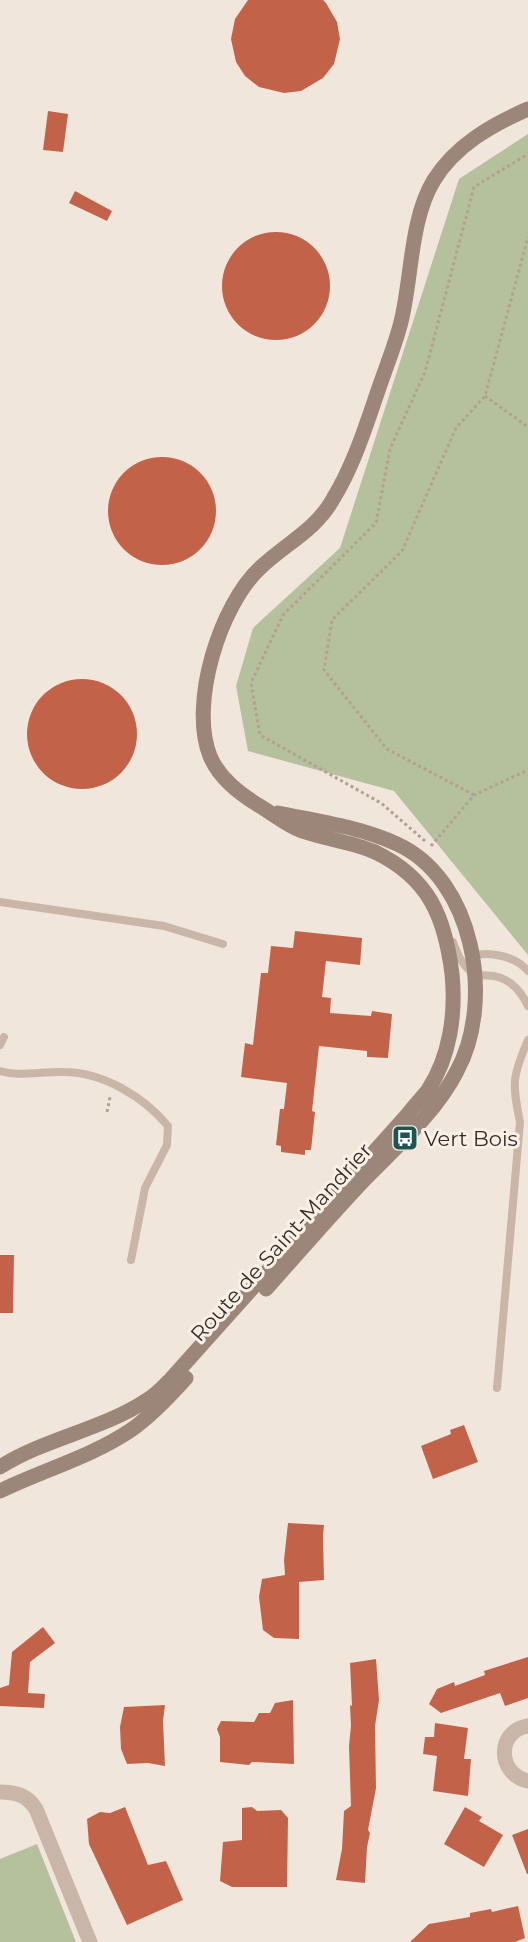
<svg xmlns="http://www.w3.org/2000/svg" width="528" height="1942" viewBox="0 0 528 1942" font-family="Montserrat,sans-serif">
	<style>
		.green { fill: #b5c09c }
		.building { fill: #c26349 }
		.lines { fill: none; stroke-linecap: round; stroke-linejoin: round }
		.path { stroke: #b4a092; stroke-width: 3; stroke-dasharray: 3 3; stroke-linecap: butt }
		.service { stroke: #c9b6a8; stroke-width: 8 }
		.minor { stroke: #c9b6a8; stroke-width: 15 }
		.secondary { stroke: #9c8579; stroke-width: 15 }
		.labels { text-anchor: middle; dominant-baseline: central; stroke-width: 6; stroke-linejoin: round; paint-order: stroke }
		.poi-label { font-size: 21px; fill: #362c28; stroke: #f9f1e8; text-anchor: start }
		.street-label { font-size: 21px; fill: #362c28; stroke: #f9f1e8 }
	</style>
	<rect width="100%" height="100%" fill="#f1e6dc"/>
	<path class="green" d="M 528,134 L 528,955 L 394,791 L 248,751 L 236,686 L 253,628 L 340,548 L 459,179 Z
		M 37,1844 L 76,1942 L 0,1942 L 0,1859 Z"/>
	<path class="building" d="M 248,0 L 323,0 L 326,3 L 337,22 L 340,39 L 334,64 L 323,78 L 301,91 L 284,93 L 259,87 L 245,76 L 236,62 L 231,39 L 235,19 Z
		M 48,111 L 68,114 L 63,152 L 43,150 Z
		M 75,191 L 112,211 L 107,221 L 69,203 Z
		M222 286a54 54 0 1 1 108 0a54 54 0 1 1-108 0Z
		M108 511a54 54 0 1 1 108 0a54 54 0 1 1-108 0Z
		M27 734a55 55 0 1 1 110 0a55 55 0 1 1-110 0Z
		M 295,931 L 362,938 L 360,965 L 326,961 L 322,997 L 331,998 L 330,1013 L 371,1016 L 372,1011 L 392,1014 L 388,1058 L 367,1057 L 367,1051 L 319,1046 L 312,1111 L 315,1112 L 311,1150 L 305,1150 L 305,1155 L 281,1152 L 281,1146 L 276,1145 L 280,1109 L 284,1109 L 287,1083 L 241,1077 L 245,1043 L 253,1045 L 261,973 L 268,973 L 271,946 L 293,948 Z
		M 0,1255 L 14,1255 L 13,1313 L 0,1313 Z
		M 464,1425 L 478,1462 L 433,1479 L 421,1446 L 451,1434 L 450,1430 Z
		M 288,1523 L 324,1525 L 323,1535 L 324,1580 L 299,1582 L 299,1639 L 274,1638 L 263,1630 L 259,1597 L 262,1579 L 285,1575 L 284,1560 Z
		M 43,1627 L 55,1643 L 30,1662 L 28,1693 L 45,1694 L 44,1708 L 0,1706 L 0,1688 L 9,1685 L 12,1652 Z
		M 528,1657 L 528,1698 L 505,1706 L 500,1693 L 441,1713 L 429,1704 L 437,1689 L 454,1682 L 455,1686 L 485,1675 L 484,1671 Z
		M 376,1659 L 379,1700 L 375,1726 L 376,1788 L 368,1830 L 370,1833 L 367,1847 L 365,1883 L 336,1880 L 342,1849 L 344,1811 L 351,1806 L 349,1746 L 351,1726 L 350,1705 L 352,1706 L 350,1663 Z
		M 293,1700 L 294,1764 L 252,1762 L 249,1765 L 220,1762 L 220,1737 L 217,1729 L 221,1721 L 254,1722 L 259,1713 L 270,1713 L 275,1703 Z
		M 165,1705 L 163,1721 L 165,1766 L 148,1763 L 127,1764 L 121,1749 L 120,1727 L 124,1707 Z
		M 435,1723 L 468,1728 L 464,1759 L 471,1759 L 468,1796 L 433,1791 L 437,1756 L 423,1754 L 425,1737 L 434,1737 Z
		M 125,1807 L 148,1865 L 166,1861 L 183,1900 L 127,1925 L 89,1844 L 87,1819 L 100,1812 L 110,1813 Z
		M 252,1807 L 257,1811 L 281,1810 L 288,1818 L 287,1887 L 232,1887 L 220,1881 L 223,1842 L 242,1840 L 242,1808 Z
		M 465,1807 L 482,1817 L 479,1821 L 503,1835 L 484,1867 L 444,1844 Z
		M 528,1829 L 528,1874 L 527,1874 L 512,1835 Z
		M 518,1906 L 525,1938 L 515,1942 L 410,1942 L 429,1924 L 470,1917 L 470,1913 L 491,1909 L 492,1912 Z"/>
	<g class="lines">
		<path class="path" d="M 485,396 L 528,427
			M 474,795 L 387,749 L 324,670 L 332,620 L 402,551 L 456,428 L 485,396 L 528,237
			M 425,841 L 381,803 L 260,735 L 251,683 L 283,615 L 376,523 L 390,449 L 425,372 L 474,187 L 528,154
			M 431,846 L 474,795 L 528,770
			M 107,1112 L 110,1097"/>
		<path class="service" d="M 0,902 L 164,926 L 223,944
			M 453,942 C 457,954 463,968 475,974 C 480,976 488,975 494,976 C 511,979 521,991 528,1006
			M 471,956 C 490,951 515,956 528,971
			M 0,1045 L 4,1037
			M 0,1071 C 20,1077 43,1071 64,1072 C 103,1072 144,1097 168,1126 L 167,1145 L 145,1188 L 131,1260
			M 497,1388 L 520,1122 C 512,1083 512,1077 528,1040"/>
		<path class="minor" d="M 528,1726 C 496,1731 497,1774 528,1781
			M 0,1792 C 16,1792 27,1795 36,1809 L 90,1942"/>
		<path class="secondary" d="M 266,1289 C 298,1253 330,1216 363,1181 C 396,1147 435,1114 457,1071 C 495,1001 474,879 397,844 C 360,827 317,821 278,813
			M 0,1467 C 46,1438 102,1430 147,1400 C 156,1395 164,1386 171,1379 L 408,1114 C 414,1106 422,1098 428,1090 C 450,1057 456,1013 452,974 C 445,917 429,878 375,852 C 352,842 325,839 302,831 C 286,825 272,813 258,805 C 239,793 219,778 210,756 C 189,704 220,605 260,568 C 285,544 316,530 333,499 C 355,463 367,422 381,382 C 388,362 396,342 401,322 C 412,278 410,219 434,180 C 455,146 491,125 528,109
			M 0,1491 C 43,1470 91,1457 131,1430 C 151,1416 170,1396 186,1378"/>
	</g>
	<defs>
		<g id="bus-square" transform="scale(1.35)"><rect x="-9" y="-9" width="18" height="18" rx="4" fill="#1f5456" stroke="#f9f1e8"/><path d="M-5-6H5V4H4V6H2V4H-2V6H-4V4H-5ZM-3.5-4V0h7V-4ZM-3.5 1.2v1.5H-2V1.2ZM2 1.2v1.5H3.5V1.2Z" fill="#fff"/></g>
	</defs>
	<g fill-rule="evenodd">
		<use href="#bus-square" x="405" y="1138"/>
	</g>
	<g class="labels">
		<g class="poi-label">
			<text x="424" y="1138">Vert Bois</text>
		</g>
		<g class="street-label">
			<text transform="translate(281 1242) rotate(-48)">Route de Saint-Mandrier</text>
		</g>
	</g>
</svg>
